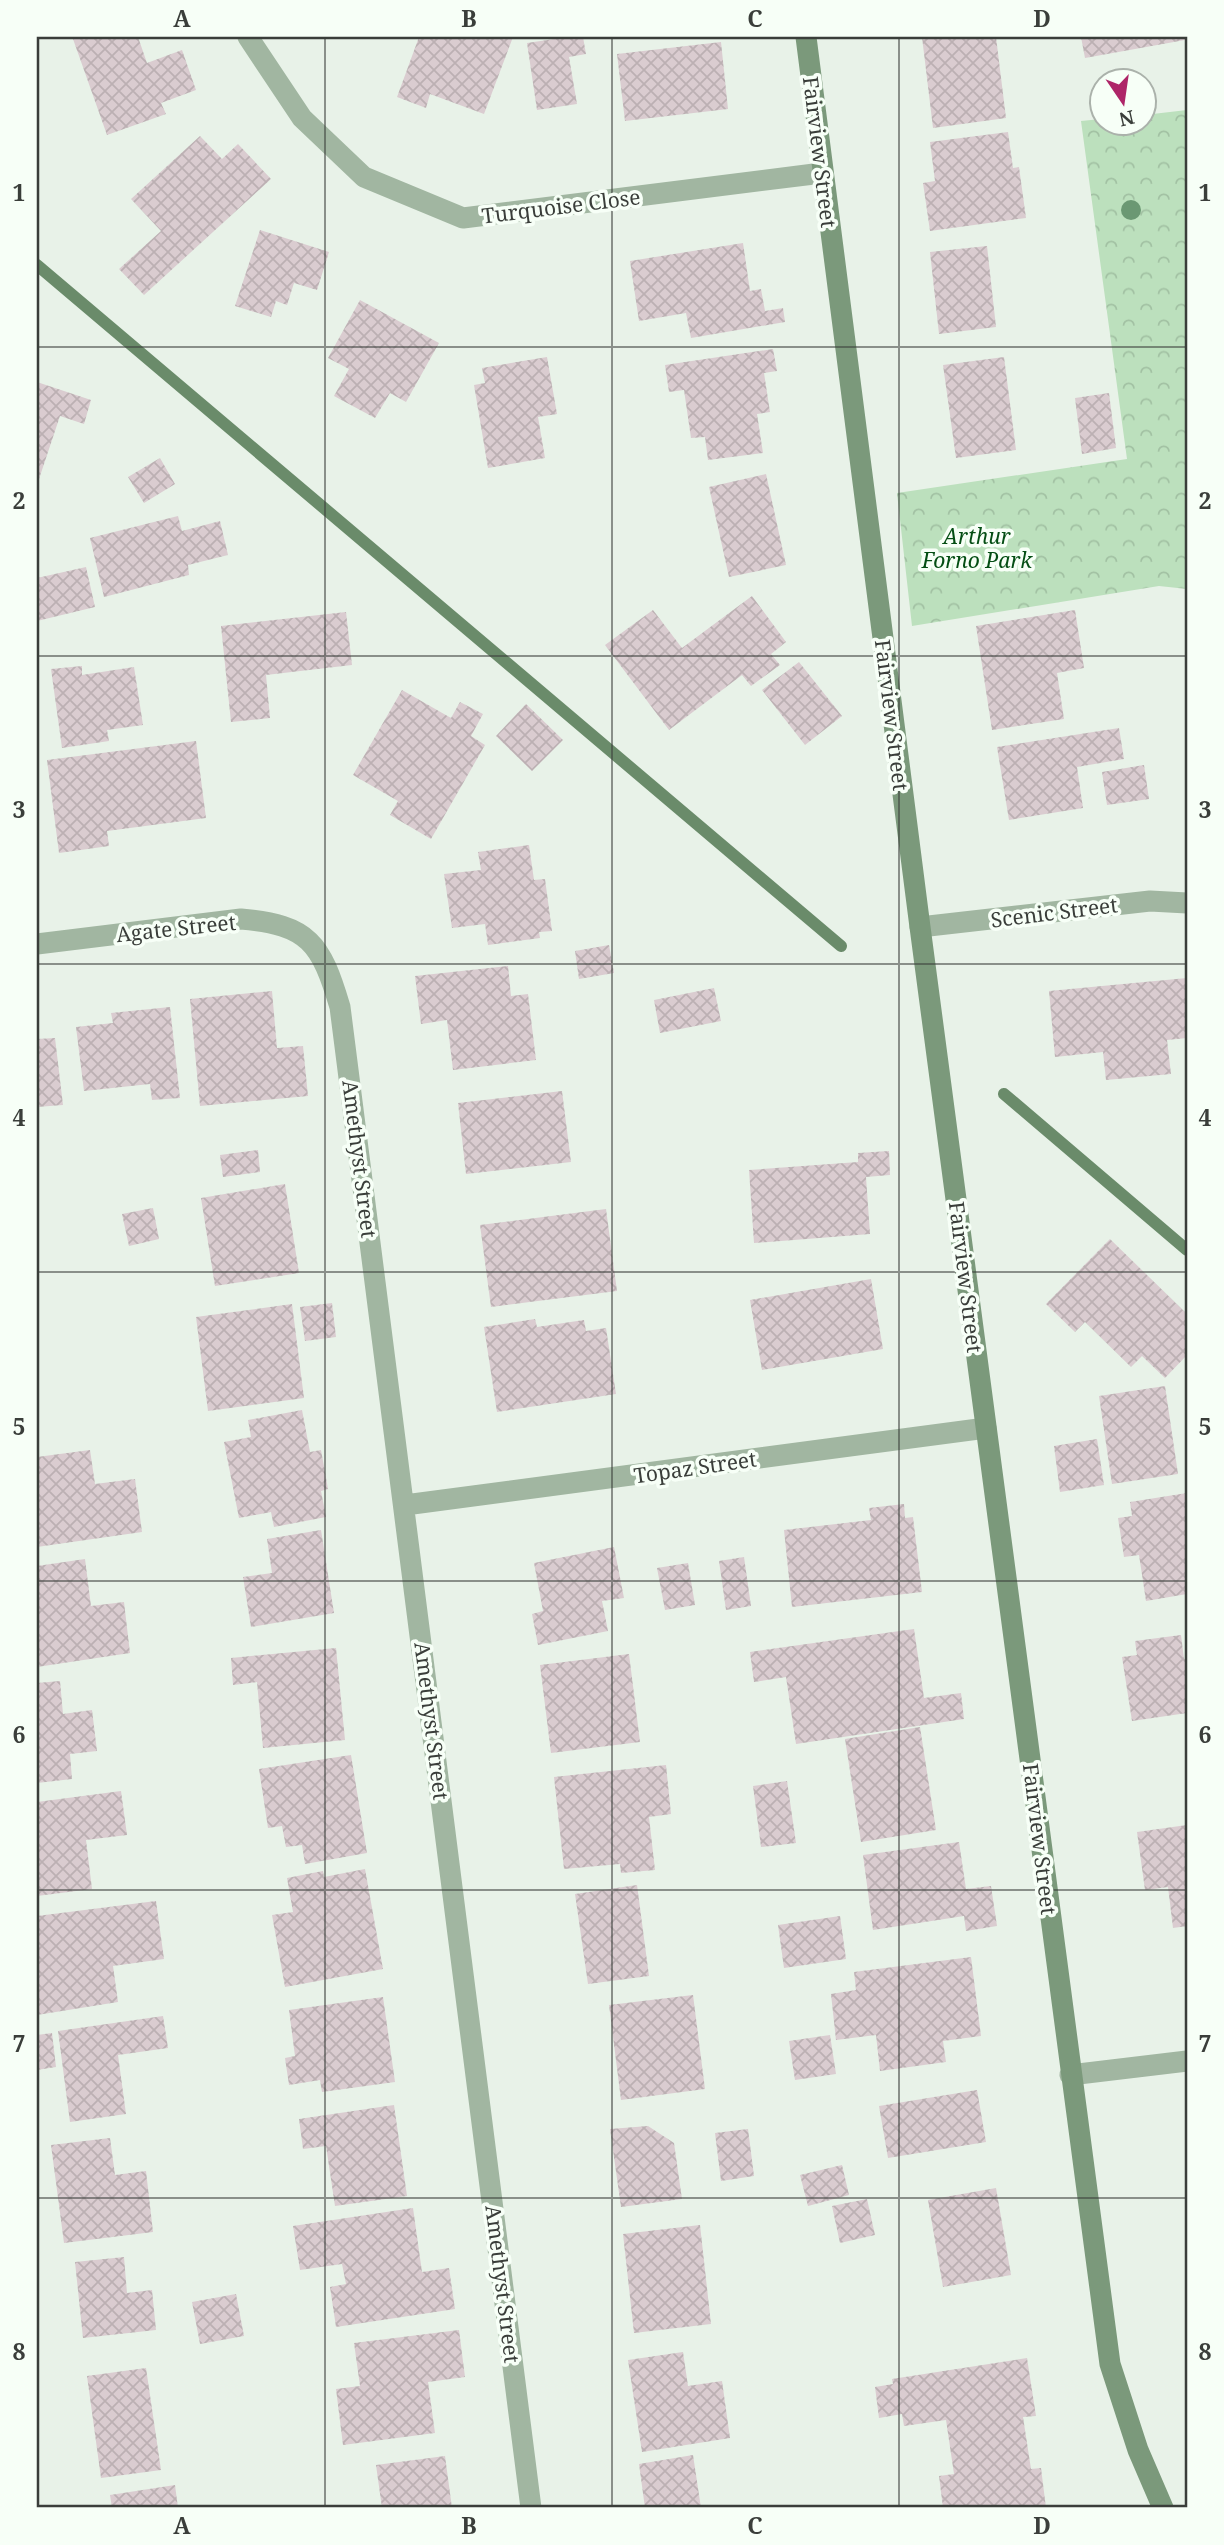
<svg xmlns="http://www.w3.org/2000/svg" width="1224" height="2545" viewBox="0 0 1224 2545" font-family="'Noto Serif',serif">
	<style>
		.park { fill: url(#park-crowns) }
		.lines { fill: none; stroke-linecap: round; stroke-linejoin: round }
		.stream { stroke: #6a8b6a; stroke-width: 12 }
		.building { fill: url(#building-cross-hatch) }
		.street { stroke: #a1b6a1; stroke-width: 21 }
		.secondary { stroke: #7b997b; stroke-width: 21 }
		.tree { fill: #6b9873 }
		.grid { fill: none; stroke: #3a3e3a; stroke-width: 2; stroke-opacity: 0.55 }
		.labels { text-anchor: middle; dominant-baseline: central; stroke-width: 7; stroke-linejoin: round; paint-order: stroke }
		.street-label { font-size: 21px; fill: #3a3e3a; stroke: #f7fff7 }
		.park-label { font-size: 21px; font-style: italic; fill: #044e14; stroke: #f7fff7 }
		.neatline { fill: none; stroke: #3a3e3a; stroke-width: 2.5 }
		.grid-label { font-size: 23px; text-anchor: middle; font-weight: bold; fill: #3a3e3a }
	</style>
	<defs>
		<pattern id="park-crowns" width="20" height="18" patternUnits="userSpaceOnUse" patternTransform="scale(1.75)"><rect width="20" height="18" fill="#bce0bd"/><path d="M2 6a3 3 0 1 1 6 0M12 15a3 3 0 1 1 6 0" fill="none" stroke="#a2c1a3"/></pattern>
		<pattern id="building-cross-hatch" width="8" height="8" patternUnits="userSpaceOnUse" patternTransform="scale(1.75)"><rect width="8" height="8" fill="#daccd0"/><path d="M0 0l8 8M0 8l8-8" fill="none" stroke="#bcb0b3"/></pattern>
	</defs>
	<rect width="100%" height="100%" fill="#e8f2e8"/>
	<path class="park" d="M 1187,110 L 1187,589 L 1159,586 L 912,626 L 897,493 L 1127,459 L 1081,121 L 1101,119 L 1102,122 L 1144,122 L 1144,115 Z"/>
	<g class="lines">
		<path class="stream" d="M 37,265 L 841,946
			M 1004,1094 L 1187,1250"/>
	</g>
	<path class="building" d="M 80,37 L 138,37 L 147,63 L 182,50 L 196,90 L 161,103 L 166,114 L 107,135 L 73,39 Z
		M 419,37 L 513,37 L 484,114 L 430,94 L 426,108 L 397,97 Z
		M 553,37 L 583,37 L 586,54 L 569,57 L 577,104 L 537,110 L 527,43 L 554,39 Z
		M 922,37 L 996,37 L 1006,118 L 933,128 Z
		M 1081,37 L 1185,37 L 1185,40 L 1085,58 Z
		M 721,42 L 728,109 L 625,121 L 617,54 Z
		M 1008,132 L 1013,168 L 1019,167 L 1026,218 L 930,231 L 923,183 L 935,181 L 930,142 Z
		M 200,136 L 222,159 L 238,144 L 271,179 L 144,295 L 119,269 L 161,231 L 131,199 Z
		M 260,230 L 329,252 L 317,290 L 294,283 L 287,305 L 276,301 L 271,317 L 235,306 Z
		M 743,243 L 750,291 L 761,289 L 765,311 L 783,308 L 785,322 L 691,338 L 686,313 L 639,321 L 630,261 Z
		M 987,246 L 996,327 L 939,334 L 930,252 Z
		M 360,300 L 439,343 L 406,402 L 390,393 L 375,418 L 334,396 L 349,369 L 328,358 Z
		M 773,349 L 777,371 L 764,373 L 770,412 L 757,414 L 763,453 L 708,460 L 705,437 L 691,438 L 684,390 L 669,392 L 665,365 Z
		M 547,357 L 557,414 L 538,417 L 545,458 L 488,468 L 474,385 L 485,383 L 482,368 Z
		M 1004,357 L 1016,450 L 956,458 L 943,365 Z
		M 37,382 L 91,400 L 84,424 L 60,416 L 37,485 Z
		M 1109,393 L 1116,448 L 1082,454 L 1075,398 Z
		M 160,458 L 175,484 L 144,503 L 128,477 Z
		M 766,474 L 786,565 L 729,577 L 709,487 Z
		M 178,516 L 182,531 L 220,521 L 228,555 L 188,565 L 189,575 L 104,597 L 90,538 Z
		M 86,567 L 95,607 L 37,621 L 37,578 Z
		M 752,596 L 786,642 L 771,654 L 780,665 L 751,686 L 742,675 L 669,730 L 605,645 L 653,610 L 682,648 Z
		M 1075,610 L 1084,668 L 1057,673 L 1064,719 L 992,730 L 976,626 Z
		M 346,612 L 352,665 L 266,675 L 270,718 L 231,722 L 221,626 Z
		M 799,662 L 842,716 L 805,745 L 762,690 Z
		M 82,666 L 82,675 L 134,667 L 143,725 L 107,730 L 109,741 L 62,748 L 51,669 Z
		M 402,690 L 451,718 L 460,702 L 483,714 L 471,736 L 485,745 L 431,839 L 390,815 L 398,801 L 353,775 Z
		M 526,704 L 563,740 L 532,771 L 496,736 Z
		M 1119,728 L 1124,759 L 1077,767 L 1083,808 L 1009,820 L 997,747 Z
		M 196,741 L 206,818 L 107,831 L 109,846 L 59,853 L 47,760 Z
		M 1144,765 L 1149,799 L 1107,805 L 1102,772 Z
		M 529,845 L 534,880 L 545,879 L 552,931 L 539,932 L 540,938 L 488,945 L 485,924 L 452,928 L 444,874 L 481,870 L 478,852 Z
		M 609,945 L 614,973 L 579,979 L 575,951 Z
		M 508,966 L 511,996 L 528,994 L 536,1060 L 453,1070 L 447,1020 L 421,1024 L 415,976 Z
		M 1187,978 L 1187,1038 L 1167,1040 L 1171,1074 L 1106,1080 L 1103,1052 L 1055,1057 L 1049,991 Z
		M 714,988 L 721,1021 L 660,1033 L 654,1000 Z
		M 272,991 L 277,1048 L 303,1046 L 308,1096 L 200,1106 L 190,999 Z
		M 170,1007 L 180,1098 L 152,1100 L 150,1084 L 84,1091 L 76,1027 L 113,1023 L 111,1013 Z
		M 55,1038 L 63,1105 L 37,1107 L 37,1039 Z
		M 562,1091 L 571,1162 L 466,1174 L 458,1103 Z
		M 258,1150 L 260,1172 L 223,1177 L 220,1155 Z
		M 889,1151 L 890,1175 L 866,1177 L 870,1234 L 754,1243 L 749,1170 L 858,1162 L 858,1153 Z
		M 285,1184 L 299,1273 L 215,1286 L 201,1198 Z
		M 153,1208 L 159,1239 L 129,1246 L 122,1214 Z
		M 606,1209 L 617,1291 L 491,1307 L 480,1225 Z
		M 1110,1239 L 1187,1314 L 1187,1355 L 1165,1378 L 1142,1356 L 1131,1367 L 1085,1322 L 1075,1332 L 1046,1304 Z
		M 871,1279 L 883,1349 L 762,1370 L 750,1300 Z
		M 332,1303 L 336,1337 L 305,1341 L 300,1307 Z
		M 292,1304 L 304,1398 L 208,1411 L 196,1317 Z
		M 535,1319 L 537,1327 L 584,1320 L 586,1331 L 606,1328 L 616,1394 L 497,1412 L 484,1327 Z
		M 1165,1386 L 1178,1474 L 1112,1484 L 1099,1396 Z
		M 302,1410 L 310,1452 L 321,1450 L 328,1489 L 321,1491 L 326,1517 L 274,1527 L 271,1512 L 239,1518 L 224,1442 L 251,1437 L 248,1420 Z
		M 1097,1439 L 1104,1485 L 1060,1492 L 1054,1446 Z
		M 90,1450 L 95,1484 L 135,1479 L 142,1532 L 37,1547 L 37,1457 Z
		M 1187,1493 L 1187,1594 L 1146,1601 L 1139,1555 L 1124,1557 L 1118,1518 L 1132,1516 L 1130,1502 Z
		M 904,1504 L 905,1518 L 913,1517 L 922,1592 L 792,1607 L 784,1530 L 871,1520 L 869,1508 Z
		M 321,1530 L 334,1613 L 251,1627 L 243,1577 L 272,1573 L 267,1539 Z
		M 614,1547 L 624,1598 L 602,1601 L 608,1631 L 538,1645 L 532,1614 L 543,1611 L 534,1563 Z
		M 744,1557 L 751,1606 L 726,1610 L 719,1561 Z
		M 85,1559 L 91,1606 L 124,1602 L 130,1653 L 37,1667 L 37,1566 Z
		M 688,1563 L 695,1605 L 665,1610 L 657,1568 Z
		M 914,1629 L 924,1698 L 961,1693 L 964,1719 L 796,1744 L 786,1677 L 754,1682 L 750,1652 Z
		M 1181,1635 L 1184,1659 L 1187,1658 L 1187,1713 L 1132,1721 L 1122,1657 L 1137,1655 L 1135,1641 Z
		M 336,1648 L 345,1740 L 263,1748 L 257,1682 L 233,1685 L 231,1658 Z
		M 629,1654 L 640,1742 L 551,1753 L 540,1665 Z
		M 60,1681 L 63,1714 L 92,1710 L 97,1751 L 70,1754 L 72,1779 L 37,1783 L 37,1683 Z
		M 920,1727 L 936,1830 L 861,1842 L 845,1739 Z
		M 351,1755 L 367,1853 L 305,1864 L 302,1845 L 286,1847 L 282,1826 L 268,1828 L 259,1769 Z
		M 666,1765 L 671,1814 L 649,1817 L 655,1870 L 621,1873 L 620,1864 L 564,1869 L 554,1777 Z
		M 787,1781 L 796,1843 L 761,1847 L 753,1786 Z
		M 121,1791 L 127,1835 L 86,1840 L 92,1889 L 37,1896 L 37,1802 Z
		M 1187,1825 L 1187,1926 L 1173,1928 L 1168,1887 L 1145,1890 L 1137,1832 Z
		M 959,1842 L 966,1889 L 991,1886 L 997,1926 L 966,1931 L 964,1916 L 873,1930 L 863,1855 Z
		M 365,1869 L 383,1969 L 285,1987 L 272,1915 L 293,1912 L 287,1878 L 323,1871 L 324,1877 Z
		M 637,1885 L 649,1976 L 588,1984 L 575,1894 Z
		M 156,1901 L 164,1959 L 113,1966 L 118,2002 L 37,2015 L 37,1916 Z
		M 840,1916 L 846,1959 L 784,1968 L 778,1925 Z
		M 971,1957 L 981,2036 L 943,2041 L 946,2062 L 880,2071 L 876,2035 L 836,2040 L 831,1994 L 856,1990 L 854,1972 Z
		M 693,1995 L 705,2089 L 621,2100 L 609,2005 Z
		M 383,1997 L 395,2082 L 322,2092 L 320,2080 L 289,2085 L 285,2058 L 295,2056 L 289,2010 Z
		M 163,2016 L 168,2048 L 118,2055 L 126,2114 L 70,2122 L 58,2031 Z
		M 52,2033 L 56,2067 L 37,2070 L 37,2035 Z
		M 830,2035 L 836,2074 L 795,2080 L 789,2041 Z
		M 977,2090 L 986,2142 L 888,2158 L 879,2106 Z
		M 394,2105 L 407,2196 L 335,2206 L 326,2146 L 303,2149 L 299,2119 Z
		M 648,2126 L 674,2143 L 682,2199 L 621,2207 L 610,2129 Z
		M 748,2129 L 754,2176 L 721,2181 L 715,2133 Z
		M 110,2138 L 115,2175 L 146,2171 L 153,2232 L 64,2243 L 51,2145 Z
		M 842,2165 L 849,2195 L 808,2206 L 800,2175 Z
		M 996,2188 L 1011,2275 L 943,2287 L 928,2200 Z
		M 867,2199 L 875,2235 L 840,2243 L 832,2206 Z
		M 413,2208 L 422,2272 L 449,2268 L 455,2309 L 336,2327 L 330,2287 L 346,2284 L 342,2264 L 300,2270 L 293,2226 Z
		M 700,2225 L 711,2324 L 634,2333 L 623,2234 Z
		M 124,2257 L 127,2293 L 152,2290 L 156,2330 L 83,2338 L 75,2262 Z
		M 236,2294 L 244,2336 L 200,2344 L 192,2302 Z
		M 459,2330 L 465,2377 L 428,2382 L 435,2433 L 343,2445 L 336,2389 L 360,2386 L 354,2343 Z
		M 683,2352 L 688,2386 L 722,2381 L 730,2438 L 642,2452 L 628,2360 Z
		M 1027,2358 L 1036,2416 L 1023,2417 L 1031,2469 L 1041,2468 L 1046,2508 L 943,2508 L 939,2476 L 954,2474 L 946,2420 L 904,2426 L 902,2414 L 879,2418 L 875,2387 L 893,2384 L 892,2379 Z
		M 146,2368 L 161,2470 L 101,2478 L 87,2376 Z
		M 693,2455 L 701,2508 L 645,2508 L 639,2464 Z
		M 445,2456 L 452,2508 L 382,2508 L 376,2465 Z
		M 175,2485 L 178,2508 L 112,2508 L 110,2495 Z"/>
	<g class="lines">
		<path class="street" d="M 248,37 L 302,118 L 364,177 L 463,218 L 822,173
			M 920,927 L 1150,901 L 1187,903
			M 37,944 L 241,919 C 309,925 321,943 340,1007 L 531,2508
			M 405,1505 L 986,1428
			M 1070,2075 L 1187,2061"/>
		<path class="secondary" d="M 806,37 L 920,927 L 1110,2364 L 1138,2450 L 1163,2508"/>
	</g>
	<circle class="tree" cx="1131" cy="210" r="10"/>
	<path class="grid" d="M 325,37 L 325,2508M 612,37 L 612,2508M 899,37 L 899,2508M 37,347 L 1187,347M 37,656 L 1187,656M 37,964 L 1187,964M 37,1272 L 1187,1272M 37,1581 L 1187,1581M 37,1890 L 1187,1890M 37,2198 L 1187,2198"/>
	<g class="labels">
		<g class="street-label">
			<text transform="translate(820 152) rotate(83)">Fairview Street</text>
			<text transform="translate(561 206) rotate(-7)">Turquoise Close</text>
			<text transform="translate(892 715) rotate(83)">Fairview Street</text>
			<text transform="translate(1054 912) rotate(-7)">Scenic Street</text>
			<text transform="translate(176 928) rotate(-6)">Agate Street</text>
			<text transform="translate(360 1159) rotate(83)">Amethyst Street</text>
			<text transform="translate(966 1277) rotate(83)">Fairview Street</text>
			<text transform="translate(695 1467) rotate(-8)">Topaz Street</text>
			<text transform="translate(432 1721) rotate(83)">Amethyst Street</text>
			<text transform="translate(1040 1839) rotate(83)">Fairview Street</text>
			<text transform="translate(503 2284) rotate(83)">Amethyst Street</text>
		</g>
		<g class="park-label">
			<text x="977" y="536">Arthur<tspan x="977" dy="24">Forno Park</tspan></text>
		</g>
	</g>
	<rect width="1224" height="2545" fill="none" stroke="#f7fff7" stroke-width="77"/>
	<g transform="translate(1123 102) rotate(167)"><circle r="33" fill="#f7fff7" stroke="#abb2ab" stroke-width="2"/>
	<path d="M0-5L12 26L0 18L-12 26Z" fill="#ae2568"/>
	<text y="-10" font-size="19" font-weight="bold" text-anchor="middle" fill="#3a3e3a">N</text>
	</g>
	<rect x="38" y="38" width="1148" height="2468" class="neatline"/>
	<g class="grid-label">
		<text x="182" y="27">A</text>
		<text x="469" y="27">B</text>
		<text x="755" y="27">C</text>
		<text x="1042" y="27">D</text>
		<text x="19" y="201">1</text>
		<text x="1205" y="201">1</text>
		<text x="19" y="509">2</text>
		<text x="1205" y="509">2</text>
		<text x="19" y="818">3</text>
		<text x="1205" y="818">3</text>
		<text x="19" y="1126">4</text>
		<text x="1205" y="1126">4</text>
		<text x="19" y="1435">5</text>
		<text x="1205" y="1435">5</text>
		<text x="19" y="1743">6</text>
		<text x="1205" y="1743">6</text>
		<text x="19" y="2052">7</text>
		<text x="1205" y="2052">7</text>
		<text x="19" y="2360">8</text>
		<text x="1205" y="2360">8</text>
		<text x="182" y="2534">A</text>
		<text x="469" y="2534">B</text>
		<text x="755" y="2534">C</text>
		<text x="1042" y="2534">D</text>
	</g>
</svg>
